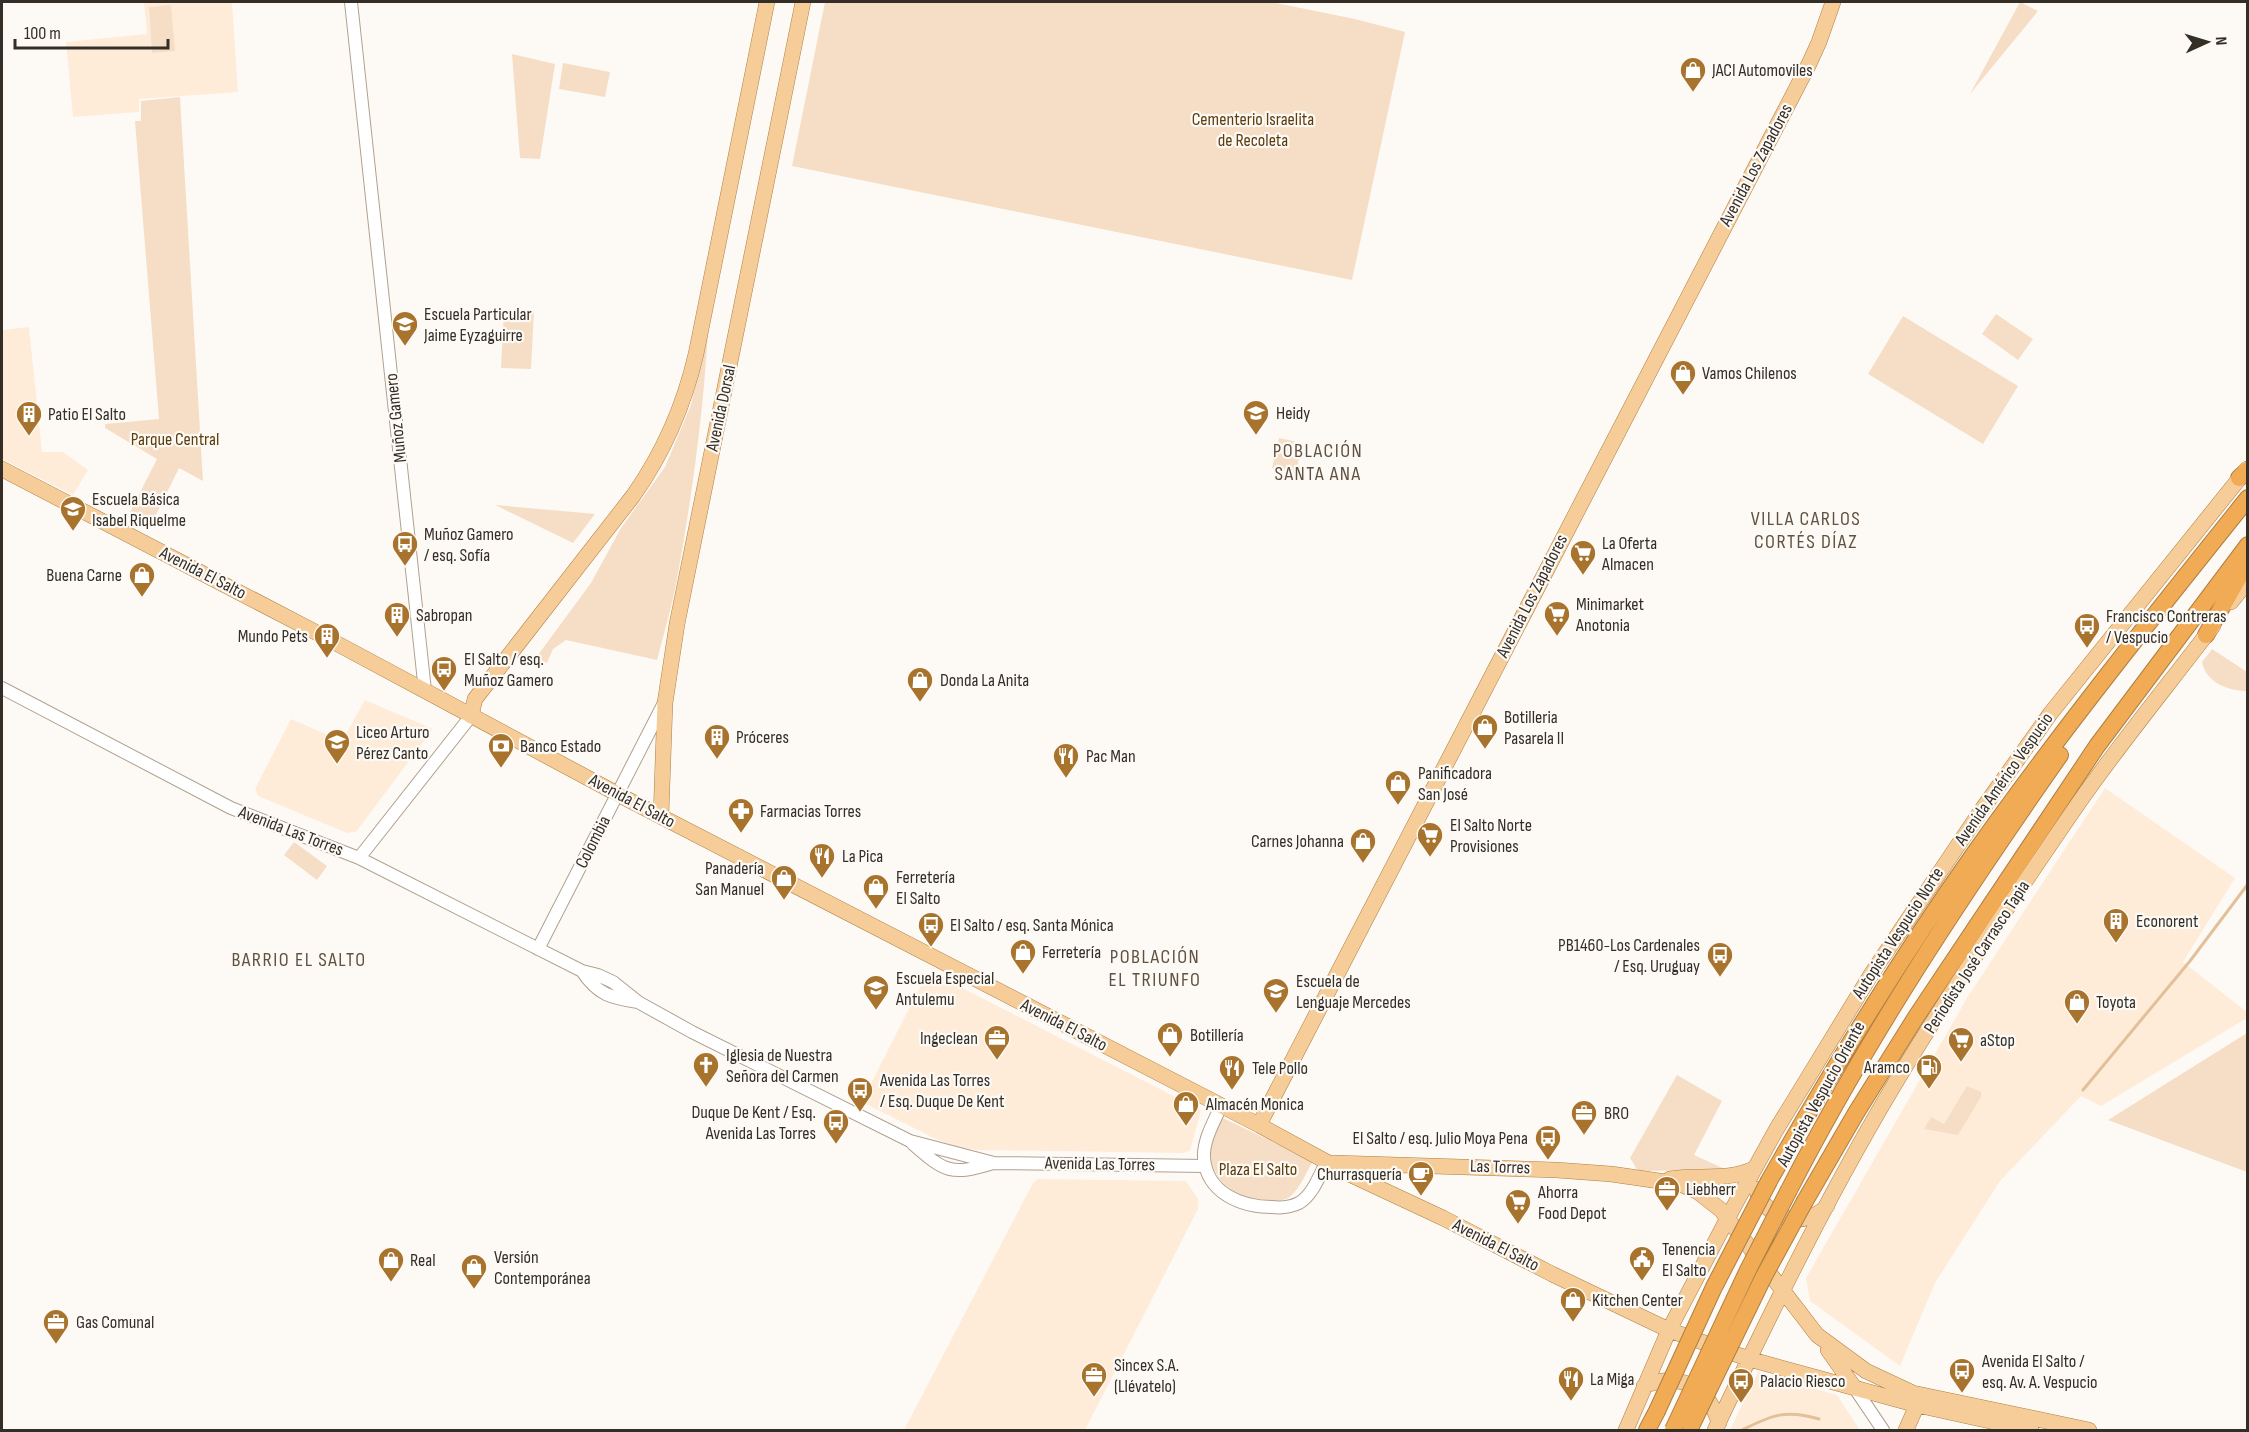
<svg xmlns="http://www.w3.org/2000/svg" width="2249" height="1432" viewBox="0 0 2249 1432" font-family="'Sofia Sans Condensed',sans-serif">
	<style>
		.built { fill: #feecd9 }
		.green { fill: #f5dec5 }
		.lines { fill: none; stroke-linecap: round; stroke-linejoin: round }
		.stream { stroke: #e2c099; stroke-width: 3 }
		.minor-casing { stroke: #b0a08f; stroke-width: 14 }
		.major-casing { stroke: #ae7f44; stroke-width: 16 }
		.highway-casing { stroke: #ae7f44; stroke-width: 18 }
		.minor { stroke: #fff; stroke-width: 12 }
		.major { stroke: #f6cd98; stroke-width: 15 }
		.highway { stroke: #f0ab54; stroke-width: 16 }
		.highway-bridge-casing { stroke: #ae7f44; stroke-width: 18; stroke-linecap: butt }
		.highway-bridge { stroke: #f0ab54; stroke-width: 16 }
		.labels { text-anchor: middle; dominant-baseline: central; stroke-width: 4.5; stroke-linejoin: round; paint-order: stroke }
		.poi-label { font-size: 18px; fill: #342e27; stroke: #fdfaf6; text-anchor: start }
		.park-label { font-size: 18px; fill: #5e3c0c; stroke: #fdfaf6 }
		.street-label { font-size: 18px; fill: #342e27; stroke: #fdfaf6 }
		.neighbourhood-label { font-size: 20px; letter-spacing: 1.5px; fill: #5f5242; stroke: #fdfaf6 }
	</style>
	<rect width="100%" height="100%" fill="#fdfaf6"/>
	<path class="built" d="M 144,2 L 232,2 L 238,92 L 139,99 L 139,112 L 73,117 L 66,42 L 147,34 Z
		M 29,327 L 42,452 L 63,452 L 88,470 L 73,495 L 2,459 L 2,330 Z
		M 365,700 L 433,729 L 356,832 L 347,833 L 258,796 L 255,789 L 291,719 L 342,741 Z
		M 2105,788 L 2235,878 L 2183,962 L 2247,1012 L 2247,1018 L 2101,1106 L 2081,1096 L 2000,1181 L 1935,1283 L 1900,1366 L 1810,1301 L 1806,1278 L 1967,998 Z
		M 935,974 L 1201,1110 L 1190,1151 L 1183,1153 L 977,1150 L 956,1147 L 936,1139 L 866,1104 L 864,1097 L 914,999 L 927,975 Z
		M 1038,1179 L 1186,1181 L 1198,1199 L 1198,1209 L 1085,1430 L 904,1430 L 1033,1183 Z
		M 1758,1372 L 1837,1395 L 1860,1430 L 1730,1430 Z"/>
	<path class="green" d="M 825,2 L 1271,2 L 1355,19 L 1405,32 L 1352,280 L 792,166 Z
		M 2020,2 L 2038,11 L 1970,94 Z
		M 171,5 L 175,51 L 152,53 L 149,7 Z
		M 512,54 L 555,64 L 540,159 L 520,158 Z
		M 563,63 L 610,72 L 605,97 L 559,89 Z
		M 180,97 L 203,481 L 179,468 L 151,525 L 130,512 L 157,459 L 105,428 L 105,424 L 159,419 L 135,121 L 141,121 L 141,101 Z
		M 504,310 L 534,311 L 531,369 L 501,368 Z
		M 1996,314 L 2033,339 L 2018,360 L 1982,334 Z
		M 1903,316 L 2018,386 L 1983,444 L 1868,374 Z
		M 708,332 C 703,415 692,497 677,579 C 672,606 664,633 657,660 L 566,640 L 553,649 L 547,663 L 535,659 L 591,583 L 621,528 L 665,467 L 691,405 Z
		M 1279,438 L 1302,443 L 1296,473 L 1272,468 Z
		M 495,505 L 595,514 L 573,543 Z
		M 2212,649 L 2247,672 L 2247,691 C 2229,691 2206,683 2202,662 Z
		M 294,842 L 327,866 L 317,880 L 284,855 Z
		M 2247,1033 L 2247,1172 L 2108,1120 Z
		M 1677,1075 L 1722,1101 L 1694,1155 L 1727,1170 L 1638,1171 L 1630,1158 Z
		M 1967,1086 L 1981,1092 L 1981,1097 L 1958,1135 L 1924,1129 L 1931,1117 L 1944,1124 Z
		M 1223,1118 L 1313,1161 C 1307,1171 1300,1188 1291,1196 C 1283,1202 1273,1201 1264,1201 C 1220,1199 1192,1154 1223,1118 Z"/>
	<g class="lines">
		<path class="stream" d="M 2083,1090 L 2190,961 L 2248,884
			M 1742,1430 C 1772,1415 1786,1409 1819,1419"/>
		<g class="minor-casing">
			<path id="minor" d="M 351,2 L 425,691
				M 2,688 L 231,808 L 359,858 L 582,971 L 598,975 L 613,982 L 638,1002 L 692,1032 L 910,1141 L 994,1163 L 1205,1166
				M 359,858 L 471,716
				M 538,949 L 663,705
				M 582,971 C 598,995 611,998 638,1002
				M 1221,1106 C 1214,1122 1203,1140 1204,1158 C 1207,1193 1241,1207 1272,1207 C 1281,1208 1291,1207 1299,1203 C 1313,1195 1320,1174 1327,1161
				M 913,1144 C 945,1172 951,1176 993,1163
				M 1854,1387 L 1883,1430"/>
		</g>
		<g class="major-casing">
			<path id="major" d="M 2,469 L 321,635 L 625,798 L 1259,1125 L 1349,1174 L 1443,1218 L 1552,1274 L 1669,1330 L 1749,1359 L 1917,1405 L 2031,1430
				M 2231,602 L 2248,581
				M 471,716 L 475,699 L 633,496 C 664,452 684,406 696,354 L 767,2
				M 661,816 L 665,703 L 677,624 L 803,2
				M 1259,1125 L 1809,64 L 1819,42 L 1833,2
				M 1335,1163 L 1556,1170 L 1611,1174 L 1680,1184 L 1698,1192 L 1721,1210 L 1817,1335 L 1866,1371 L 1913,1393 L 2089,1430
				M 1670,1179 C 1699,1174 1728,1182 1755,1168
				M 1756,1189 C 1766,1220 1804,1230 1827,1206
				M 1828,1350 L 1854,1387
				M 1644,1386 C 1680,1372 1708,1386 1719,1423
				M 1626,1430 L 1669,1330 L 1733,1208 L 1776,1130 L 1872,973 L 1983,808 L 2050,714 L 2247,469
				M 1715,1430 C 1773,1308 1834,1183 1905,1067 C 1960,977 2020,888 2080,801 C 2122,741 2169,684 2213,626
				M 1906,1430 L 1917,1405"/>
		</g>
		<g class="highway-casing">
			<path id="highway" d="M 2239,478 L 2248,470
				M 2206,635 L 2248,561
				M 1769,1181 C 1833,1068 1901,957 1976,851 C 2062,730 2155,614 2248,498
				M 1789,1190 C 1867,1038 1962,895 2060,755
				M 1805,1201 L 1856,1113 L 1916,1017 L 2097,746 L 2248,545
				M 1647,1430 L 1657,1411"/>
		</g>
		<use href="#minor" class="minor"/>
		<use href="#major" class="major"/>
		<use href="#highway" class="highway"/>
		<g class="highway-bridge-casing">
			<path id="highway-bridge" d="M 1657,1411 L 1714,1287 L 1769,1181
				M 1691,1426 L 1764,1276 L 1805,1201
				M 1673,1430 L 1748,1270 L 1789,1190"/>
		</g>
		<use href="#highway-bridge" class="highway-bridge"/>
	</g>
	<defs>
		<g id="shop-pin" transform="scale(1.35)"><path d="M0 17L-7.5 6A9.5 9.5 0 1 1 7.5 6Z" fill="#a8732d" stroke="#fdfaf6"/><path d="M-5-2.5h2.3a2.7 3.5 0 0 1 5.4 0H5L5.5 6h-11ZM-1.5-2.5h3a1.5 2.3 0 0 0-3 0Z" fill="#fff"/></g>
		<g id="school-pin" transform="scale(1.35)"><path d="M0 17L-7.5 6A9.5 9.5 0 1 1 7.5 6Z" fill="#a8732d" stroke="#fdfaf6"/><path d="M0-5L7-2L0 1L-7-2ZM-4 1L0 2.5L4 1V4Q0 6-4 4Z" fill="#fff"/></g>
		<g id="building-pin" transform="scale(1.35)"><path d="M0 17L-7.5 6A9.5 9.5 0 1 1 7.5 6Z" fill="#a8732d" stroke="#fdfaf6"/><path d="M-4-6H4V6H1V3H-1V6H-4ZM-2.5-4.3h1.7v1.8h-1.7ZM.8-4.3h1.7v1.8H.8ZM-2.5-1h1.7V.8h-1.7ZM.8-1h1.7V.8H.8Z" fill="#fff"/></g>
		<g id="bus-pin" transform="scale(1.35)"><path d="M0 17L-7.5 6A9.5 9.5 0 1 1 7.5 6Z" fill="#a8732d" stroke="#fdfaf6"/><path d="M-5-6H5V4H4V6H2V4H-2V6H-4V4H-5ZM-3.5-4V0h7V-4ZM-3.5 1.2v1.5H-2V1.2ZM2 1.2v1.5H3.5V1.2Z" fill="#fff"/></g>
		<g id="supermarket-pin" transform="scale(1.35)"><path d="M0 17L-7.5 6A9.5 9.5 0 1 1 7.5 6Z" fill="#a8732d" stroke="#fdfaf6"/><path d="M-6-5.5h2.5l.6 2H6L4.5 2H-2.5L-4.4-4H-6ZM-1.5 3.2a1.3 1.3 0 1 0 .1 0ZM3 3.2a1.3 1.3 0 1 0 .1 0Z" fill="#fff"/></g>
		<g id="bank-pin" transform="scale(1.35)"><path d="M0 17L-7.5 6A9.5 9.5 0 1 1 7.5 6Z" fill="#a8732d" stroke="#fdfaf6"/><path d="M-6-4H6V4H-6ZM0-2.3a2.3 2.3 0 1 0 0 4.6a2.3 2.3 0 1 0 0-4.6Z" fill="#fff"/></g>
		<g id="restaurant-pin" transform="scale(1.35)"><path d="M0 17L-7.5 6A9.5 9.5 0 1 1 7.5 6Z" fill="#a8732d" stroke="#fdfaf6"/><path d="M-5-6h1v4h1v-4h1v4h1v-4h1v5L-1.5 .5V6h-2V.5L-5-1ZM5-6V6H3V1.5H1.5Q1.5-4 5-6Z" fill="#fff"/></g>
		<g id="pharmacy-pin" transform="scale(1.35)"><path d="M0 17L-7.5 6A9.5 9.5 0 1 1 7.5 6Z" fill="#a8732d" stroke="#fdfaf6"/><path d="M-2-6h4v4h4v4h-4v4h-4v-4h-4v-4h4Z" fill="#fff"/></g>
		<g id="office-pin" transform="scale(1.35)"><path d="M0 17L-7.5 6A9.5 9.5 0 1 1 7.5 6Z" fill="#a8732d" stroke="#fdfaf6"/><path d="M-6-3h4V-5.5h4V-3h4V5H-6ZM-1-4.5V-3h2v-1.5ZM-6 0V1H6V0Z" fill="#fff"/></g>
		<g id="church-pin" transform="scale(1.35)"><path d="M0 17L-7.5 6A9.5 9.5 0 1 1 7.5 6Z" fill="#a8732d" stroke="#fdfaf6"/><path d="M-1.2-6h2.4v3.5h3.3v2.4h-3.3V6h-2.4V-.1h-3.3v-2.4h3.3Z" fill="#fff"/></g>
		<g id="fuel-pin" transform="scale(1.35)"><path d="M0 17L-7.5 6A9.5 9.5 0 1 1 7.5 6Z" fill="#a8732d" stroke="#fdfaf6"/><path d="M-5.5-6h7V0h2V4h1.3V-2.5L3-4.5l.8-.8L6-3V5H2.5V1h-1V6h-7ZM-4.2-4.7v3.2H.2V-4.7Z" fill="#fff"/></g>
		<g id="cafe-pin" transform="scale(1.35)"><path d="M0 17L-7.5 6A9.5 9.5 0 1 1 7.5 6Z" fill="#a8732d" stroke="#fdfaf6"/><path d="M-5.5-4.5H6V0H3Q3 3.5 0 3.5H-2.5Q-5.5 3.5-5.5 0ZM3-3.2v2h1.7v-2ZM-6 4.5H4V6H-6Z" fill="#fff"/></g>
		<g id="civic-pin" transform="scale(1.35)"><path d="M0 17L-7.5 6A9.5 9.5 0 1 1 7.5 6Z" fill="#a8732d" stroke="#fdfaf6"/><path d="M-.6-6.5H3V-4.5H.6V-3L4-1V1h2V6H-6V1h2V-1L-.6-3ZM-1.2 2.5V6h2.4V2.5Z" fill="#fff"/></g>
	</defs>
	<g fill-rule="evenodd">
		<use href="#shop-pin" x="1693" y="70"/>
		<use href="#school-pin" x="405" y="324"/>
		<use href="#shop-pin" x="1683" y="373"/>
		<use href="#school-pin" x="1256" y="413"/>
		<use href="#building-pin" x="29" y="414"/>
		<use href="#school-pin" x="73" y="509"/>
		<use href="#bus-pin" x="405" y="544"/>
		<use href="#supermarket-pin" x="1583" y="553"/>
		<use href="#shop-pin" x="142" y="575"/>
		<use href="#supermarket-pin" x="1557" y="614"/>
		<use href="#building-pin" x="397" y="615"/>
		<use href="#bus-pin" x="2087" y="626"/>
		<use href="#building-pin" x="327" y="636"/>
		<use href="#bus-pin" x="444" y="669"/>
		<use href="#shop-pin" x="920" y="680"/>
		<use href="#shop-pin" x="1485" y="727"/>
		<use href="#building-pin" x="717" y="737"/>
		<use href="#school-pin" x="337" y="742"/>
		<use href="#bank-pin" x="501" y="746"/>
		<use href="#restaurant-pin" x="1066" y="756"/>
		<use href="#shop-pin" x="1398" y="783"/>
		<use href="#pharmacy-pin" x="741" y="811"/>
		<use href="#supermarket-pin" x="1430" y="835"/>
		<use href="#shop-pin" x="1363" y="841"/>
		<use href="#restaurant-pin" x="822" y="856"/>
		<use href="#shop-pin" x="784" y="878"/>
		<use href="#shop-pin" x="876" y="887"/>
		<use href="#building-pin" x="2116" y="921"/>
		<use href="#bus-pin" x="931" y="925"/>
		<use href="#shop-pin" x="1023" y="952"/>
		<use href="#bus-pin" x="1720" y="955"/>
		<use href="#school-pin" x="876" y="988"/>
		<use href="#school-pin" x="1276" y="991"/>
		<use href="#shop-pin" x="2077" y="1002"/>
		<use href="#shop-pin" x="1170" y="1035"/>
		<use href="#office-pin" x="997" y="1038"/>
		<use href="#supermarket-pin" x="1961" y="1040"/>
		<use href="#church-pin" x="706" y="1065"/>
		<use href="#fuel-pin" x="1929" y="1067"/>
		<use href="#restaurant-pin" x="1232" y="1068"/>
		<use href="#bus-pin" x="860" y="1090"/>
		<use href="#shop-pin" x="1186" y="1104"/>
		<use href="#office-pin" x="1584" y="1113"/>
		<use href="#bus-pin" x="836" y="1122"/>
		<use href="#bus-pin" x="1548" y="1138"/>
		<use href="#cafe-pin" x="1421" y="1174"/>
		<use href="#office-pin" x="1667" y="1189"/>
		<use href="#supermarket-pin" x="1518" y="1202"/>
		<use href="#civic-pin" x="1642" y="1259"/>
		<use href="#shop-pin" x="391" y="1260"/>
		<use href="#shop-pin" x="474" y="1267"/>
		<use href="#shop-pin" x="1573" y="1300"/>
		<use href="#office-pin" x="56" y="1322"/>
		<use href="#bus-pin" x="1962" y="1371"/>
		<use href="#office-pin" x="1094" y="1375"/>
		<use href="#restaurant-pin" x="1571" y="1379"/>
		<use href="#bus-pin" x="1741" y="1381"/>
	</g>
	<g class="labels">
		<g class="poi-label">
			<text x="1712" y="70">JACI Automoviles</text>
			<text x="424" y="314">Escuela Particular<tspan x="424" dy="21">Jaime Eyzaguirre</tspan></text>
			<text x="1702" y="373">Vamos Chilenos</text>
			<text x="1276" y="413">Heidy</text>
			<text x="48" y="414">Patio El Salto</text>
			<text x="92" y="499">Escuela Básica<tspan x="92" dy="21">Isabel Riquelme</tspan></text>
			<text x="424" y="534">Muñoz Gamero<tspan x="424" dy="21">/ esq. Sofía</tspan></text>
			<text x="1602" y="543">La Oferta<tspan x="1602" dy="21">Almacen</tspan></text>
			<text x="122" y="575" text-anchor="end">Buena Carne</text>
			<text x="1576" y="604">Minimarket<tspan x="1576" dy="21">Anotonia</tspan></text>
			<text x="416" y="615">Sabropan</text>
			<text x="2106" y="616">Francisco Contreras<tspan x="2106" dy="21">/ Vespucio</tspan></text>
			<text x="308" y="636" text-anchor="end">Mundo Pets</text>
			<text x="464" y="659">El Salto / esq.<tspan x="464" dy="21">Muñoz Gamero</tspan></text>
			<text x="940" y="680">Donda La Anita</text>
			<text x="1504" y="717">Botilleria<tspan x="1504" dy="21">Pasarela II</tspan></text>
			<text x="356" y="732">Liceo Arturo<tspan x="356" dy="21">Pérez Canto</tspan></text>
			<text x="736" y="737">Próceres</text>
			<text x="520" y="746">Banco Estado</text>
			<text x="1086" y="756">Pac Man</text>
			<text x="1418" y="773">Panificadora<tspan x="1418" dy="21">San José</tspan></text>
			<text x="760" y="811">Farmacias Torres</text>
			<text x="1450" y="825">El Salto Norte<tspan x="1450" dy="21">Provisiones</tspan></text>
			<text x="1344" y="841" text-anchor="end">Carnes Johanna</text>
			<text x="842" y="856">La Pica</text>
			<text x="764" y="868" text-anchor="end">Panadería<tspan x="764" dy="21">San Manuel</tspan></text>
			<text x="896" y="877">Ferretería<tspan x="896" dy="21">El Salto</tspan></text>
			<text x="2136" y="921">Econorent</text>
			<text x="950" y="925">El Salto / esq. Santa Mónica</text>
			<text x="1700" y="945" text-anchor="end">PB1460-Los Cardenales<tspan x="1700" dy="21">/ Esq. Uruguay</tspan></text>
			<text x="1042" y="952">Ferretería</text>
			<text x="896" y="978">Escuela Especial<tspan x="896" dy="21">Antulemu</tspan></text>
			<text x="1296" y="981">Escuela de<tspan x="1296" dy="21">Lenguaje Mercedes</tspan></text>
			<text x="2096" y="1002">Toyota</text>
			<text x="1190" y="1035">Botillería</text>
			<text x="978" y="1038" text-anchor="end">Ingeclean</text>
			<text x="1980" y="1040">aStop</text>
			<text x="726" y="1055">Iglesia de Nuestra<tspan x="726" dy="21">Señora del Carmen</tspan></text>
			<text x="1910" y="1067" text-anchor="end">Aramco</text>
			<text x="1252" y="1068">Tele Pollo</text>
			<text x="880" y="1080">Avenida Las Torres<tspan x="880" dy="21">/ Esq. Duque De Kent</tspan></text>
			<text x="1206" y="1104">Almacén Monica</text>
			<text x="816" y="1112" text-anchor="end">Duque De Kent / Esq.<tspan x="816" dy="21">Avenida Las Torres</tspan></text>
			<text x="1604" y="1113">BRO</text>
			<text x="1528" y="1138" text-anchor="end">El Salto / esq. Julio Moya Pena</text>
			<text x="1402" y="1174" text-anchor="end">Churrasquería</text>
			<text x="1686" y="1189">Liebherr</text>
			<text x="1538" y="1192">Ahorra<tspan x="1538" dy="21">Food Depot</tspan></text>
			<text x="1662" y="1249">Tenencia<tspan x="1662" dy="21">El Salto</tspan></text>
			<text x="494" y="1257">Versión<tspan x="494" dy="21">Contemporánea</tspan></text>
			<text x="410" y="1260">Real</text>
			<text x="1592" y="1300">Kitchen Center</text>
			<text x="76" y="1322">Gas Comunal</text>
			<text x="1982" y="1361">Avenida El Salto /<tspan x="1982" dy="21">esq. Av. A. Vespucio</tspan></text>
			<text x="1114" y="1365">Sincex S.A.<tspan x="1114" dy="21">(Llévatelo)</tspan></text>
			<text x="1590" y="1379">La Miga</text>
			<text x="1760" y="1381">Palacio Riesco</text>
		</g>
		<g class="park-label">
			<text x="1253" y="119">Cementerio Israelita<tspan x="1253" dy="21">de Recoleta</tspan></text>
			<text x="175" y="439">Parque Central</text>
			<text x="1258" y="1169">Plaza El Salto</text>
		</g>
		<g class="street-label">
			<text transform="translate(1756 165) rotate(-62)">Avenida Los Zapadores</text>
			<text transform="translate(721 408) rotate(-78)">Avenida Dorsal</text>
			<text transform="translate(396 418) rotate(-96)">Muñoz Gamero</text>
			<text transform="translate(203 573) rotate(27)">Avenida El Salto</text>
			<text transform="translate(1532 596) rotate(-63)">Avenida Los Zapadores</text>
			<text transform="translate(2004 779) rotate(-55)">Avenida Américo Vespucio</text>
			<text transform="translate(632 801) rotate(28)">Avenida El Salto</text>
			<text transform="translate(291 831) rotate(21)">Avenida Las Torres</text>
			<text transform="translate(593 842) rotate(-63)">Colombia</text>
			<text transform="translate(1898 933) rotate(-57)">Autopista Vespucio Norte</text>
			<text transform="translate(1977 957) rotate(-57)">Periodista José Carrasco Tapia</text>
			<text transform="translate(1064 1025) rotate(27)">Avenida El Salto</text>
			<text transform="translate(1821 1094) rotate(-61)">Autopista Vespucio Oriente</text>
			<text transform="translate(1100 1164) rotate(1)">Avenida Las Torres</text>
			<text transform="translate(1500 1167) rotate(2)">Las Torres</text>
			<text transform="translate(1496 1245) rotate(27)">Avenida El Salto</text>
		</g>
		<g class="neighbourhood-label">
			<text x="1318" y="451">POBLACIÓN<tspan x="1318" dy="23">SANTA ANA</tspan></text>
			<text x="1806" y="519">VILLA CARLOS<tspan x="1806" dy="23">CORTÉS DÍAZ</tspan></text>
			<text x="1155" y="957">POBLACIÓN<tspan x="1155" dy="23">EL TRIUNFO</tspan></text>
			<text x="299" y="960">BARRIO EL SALTO</text>
		</g>
	</g>
	<rect width="2249" height="1432" fill="none" stroke="#342e27" stroke-width="6"/>
	<g transform="translate(2207 42) rotate(86)" stroke="#fdfaf6" stroke-width="4.5" paint-order="stroke">
	<path d="M0-4.5L10 22L0 15L-10 22Z" fill="#342e27"/>
	<text y="-9" font-size="16" font-weight="bold" text-anchor="middle" fill="#342e27">N</text>
	</g>
	<path d="M15 39v9h153v-9" fill="none" stroke="#342e27" stroke-width="3"/>
	<text x="24" y="39" font-size="18" fill="#342e27" stroke="#fdfaf6" stroke-width="4.5" paint-order="stroke">100 m</text>
</svg>
